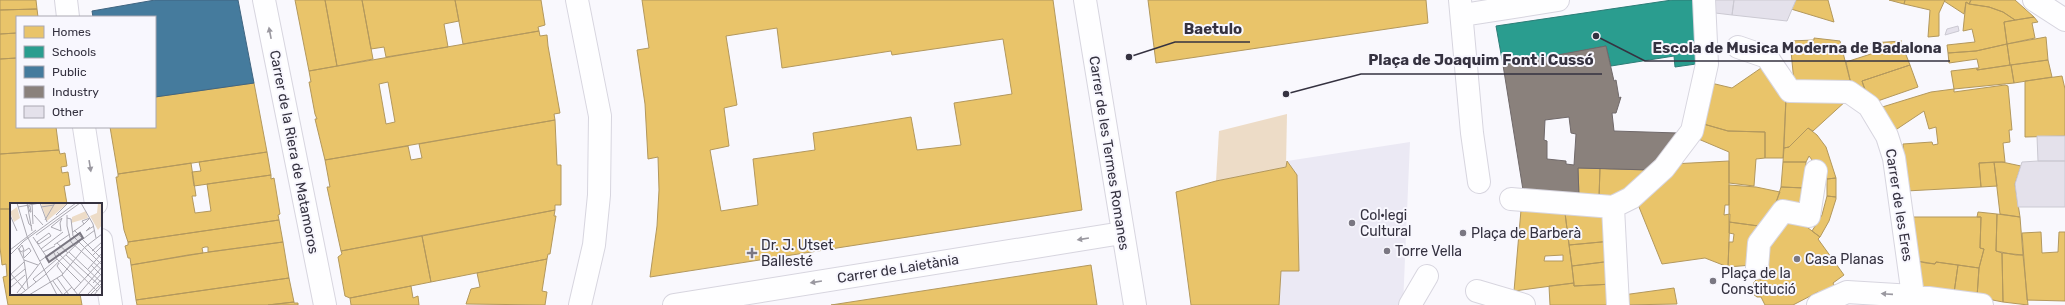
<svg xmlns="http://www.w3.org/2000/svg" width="2065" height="305" viewBox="0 0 2065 305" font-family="Rubik,sans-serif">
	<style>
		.built { fill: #ebe9f4 }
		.green { fill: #eddcc7 }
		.homes { fill: #e9c46a; stroke: #b3985d; fill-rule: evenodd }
		.schools { fill: #2a9d8f; stroke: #2d7d77 }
		.public { fill: #457b9d; stroke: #406581 }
		.industry { fill: #8a817c; stroke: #70696a; fill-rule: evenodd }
		.building { fill: #e4e1eb; stroke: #cbc9d2 }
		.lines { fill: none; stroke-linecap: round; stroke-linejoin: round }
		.minor-casing { stroke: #d7d5df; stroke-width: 24 }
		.minor { stroke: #fefeff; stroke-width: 22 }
		.oneway { fill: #9a98a0 }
		.poi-dot { fill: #7a7782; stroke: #f8f7fe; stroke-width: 1.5 }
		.labels { text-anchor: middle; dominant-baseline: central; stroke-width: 4; stroke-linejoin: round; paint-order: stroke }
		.street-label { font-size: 14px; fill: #353240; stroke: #f8f7fe }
		.poi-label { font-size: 14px; fill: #353240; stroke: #f8f7fe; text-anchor: start }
		.inset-road { fill: none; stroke: #aba9b1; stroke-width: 1 }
		.view { fill: #7a7782; fill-opacity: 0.15; stroke: #7a7782; stroke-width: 2 }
		.inset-edge { fill: none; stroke: #353240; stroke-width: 2 }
		.leader { fill: none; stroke: #353240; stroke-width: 1.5 }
		.callout-dot { fill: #353240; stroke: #f8f7fe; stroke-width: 1.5 }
		.callout-label { font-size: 15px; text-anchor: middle; font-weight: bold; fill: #353240; stroke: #f8f7fe; stroke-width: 4; stroke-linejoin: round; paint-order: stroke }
	</style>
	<rect width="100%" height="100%" fill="#f9f8fd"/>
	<path class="built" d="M 1410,142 L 1403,305 L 1279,305 L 1281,271 L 1299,271 L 1297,175 L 1287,161 Z"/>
	<path class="green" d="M 1287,114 L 1286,167 L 1216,181 L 1219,131 Z"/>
	<path class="homes" d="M 0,0 L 36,0 L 37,9 L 0,10 Z
		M 295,0 L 325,0 L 337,66 L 309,71 Z
		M 325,0 L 362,0 L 373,59 L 337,66 Z
		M 362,0 L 455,0 L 459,21 L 444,24 L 448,47 L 386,57 L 384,47 L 371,49 Z
		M 455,0 L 541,0 L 545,25 L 538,27 L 539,31 L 463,44 Z
		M 642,0 L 1053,0 L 1082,210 L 650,277 L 657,226 L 659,190 L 658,157 L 648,159 L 645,104 L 637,50 L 649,48 ZM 777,28 L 782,68 L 891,51 L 892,55 L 1003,39 L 1012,94 L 954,103 L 961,145 L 917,150 L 911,117 L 813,133 L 815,150 L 753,159 L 758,205 L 721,211 L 710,150 L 729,146 L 724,108 L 737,105 L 726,36 Z
		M 1148,0 L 1426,0 L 1428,23 L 1156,63 Z
		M 1796,0 L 1828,0 L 1834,22 L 1791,9 Z
		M 1889,0 L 1905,0 L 1904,4 Z
		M 1905,0 L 1945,0 L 1939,13 L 1939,36 L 1928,37 L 1930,10 L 1904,4 Z
		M 1945,0 L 1971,0 L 1969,4 L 1966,2 L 1964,14 L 1944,1 Z
		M 1971,0 L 2015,0 L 2034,17 L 2015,20 L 2003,12 L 1989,7 L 1969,4 Z
		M 1966,2 L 1969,4 L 1989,7 L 2003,12 L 2015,20 L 2004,22 L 2007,44 L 1976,51 L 1948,53 L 1947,45 L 1975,42 L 1972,29 L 1963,31 Z
		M 37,9 L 38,17 L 17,17 L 17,33 L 0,34 L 0,10 Z
		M 2034,17 L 2038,22 L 2032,23 L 2035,38 L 2007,44 L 2004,22 Z
		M 539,31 L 540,36 L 547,35 L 548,46 L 560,113 L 554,114 L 555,120 L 325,160 L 315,119 L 317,119 L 315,114 L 309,82 L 311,82 L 309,71 ZM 388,82 L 395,122 L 386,124 L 379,84 Z
		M 17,33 L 17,58 L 0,59 L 0,34 Z
		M 2046,37 L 2048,60 L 2010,65 L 2007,44 Z
		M 1814,38 L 1840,41 L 1851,84 L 1794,82 L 1790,41 L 1814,40 Z
		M 1902,41 L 1901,42 L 1910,65 L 1862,81 L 1866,92 L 1851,84 L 1846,62 L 1874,53 L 1871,43 Z
		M 2007,44 L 2010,65 L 1977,70 L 1977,68 L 1979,68 L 1977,59 L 1949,63 L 1948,53 L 1976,51 Z
		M 17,58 L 17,127 L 56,127 L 59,150 L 0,154 L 0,59 Z
		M 2048,60 L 2052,77 L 2014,83 L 2011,65 Z
		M 1910,65 L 1918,87 L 1869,104 L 1862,81 Z
		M 2011,65 L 2014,83 L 1954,89 L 1951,71 L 1977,68 L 1977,70 Z
		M 1764,66 L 1786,98 L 1783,158 L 1765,158 L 1765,132 L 1728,131 L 1700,123 L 1711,83 L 1732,88 Z
		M 2062,76 L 2065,89 L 2065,136 L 2025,137 L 2025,81 Z
		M 254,83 L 267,152 L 118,174 L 110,127 L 155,127 L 155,97 Z
		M 2005,85 L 2008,86 L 2012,130 L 2009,130 L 2010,142 L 2003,143 L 2005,162 L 1979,163 L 1981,187 L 1906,191 L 1903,144 L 1932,142 L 1933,145 L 1938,144 L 1936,127 L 1929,129 L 1924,111 L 1894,131 L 1879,108 L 1931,92 L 1954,89 L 1954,92 Z
		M 1786,98 L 1847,100 L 1813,131 L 1808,128 L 1789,147 L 1784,148 Z
		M 555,120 L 557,165 L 561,165 L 561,205 L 555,205 L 555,210 L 341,251 L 327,187 L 330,187 L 325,160 L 408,146 L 411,160 L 422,158 L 419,144 Z
		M 1700,123 L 1728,131 L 1765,132 L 1765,158 L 1756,159 L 1754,186 L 1729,183 L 1729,152 L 1696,138 Z
		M 1808,128 L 1817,135 L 1826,147 L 1836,178 L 1827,179 L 1809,156 L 1806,162 L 1783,162 L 1784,148 L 1789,147 Z
		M 59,150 L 60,154 L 65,153 L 67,166 L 61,167 L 62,173 L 68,172 L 70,185 L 64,186 L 67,204 L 11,204 L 11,209 L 0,209 L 0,154 Z
		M 267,152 L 271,175 L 194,186 L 192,172 L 201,171 L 199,162 Z
		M 1287,161 L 1297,175 L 1299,271 L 1281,271 L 1279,305 L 1191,305 L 1176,192 L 1216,181 L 1286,167 Z
		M 1729,161 L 1729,205 L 1725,205 L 1724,215 L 1730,214 L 1728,267 L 1705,258 L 1662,264 L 1637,202 L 1672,164 Z
		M 1783,162 L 1806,162 L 1805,188 L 1781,187 Z
		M 1994,162 L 1997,186 L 1981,187 L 1979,163 Z
		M 1994,162 L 2002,162 L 2021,166 L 2015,184 L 2020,217 L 2000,214 Z
		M 191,163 L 196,196 L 192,196 L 195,213 L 211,211 L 207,184 L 271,175 L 271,179 L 274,178 L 280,214 L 278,215 L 279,220 L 128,242 L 124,230 L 116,177 L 118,177 L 118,174 Z
		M 1578,168 L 1600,168 L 1599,198 L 1579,197 Z
		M 1600,168 L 1610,169 L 1651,170 L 1648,174 L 1615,195 L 1599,198 Z
		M 1836,178 L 1836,197 L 1827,196 L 1827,179 Z
		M 1729,185 L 1756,187 L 1780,192 L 1766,227 L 1729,222 Z
		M 1781,187 L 1805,188 L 1803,212 L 1775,206 Z
		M 1827,196 L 1836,197 L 1836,199 L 1829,221 L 1820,237 L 1812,231 L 1822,215 Z
		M 0,209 L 11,209 L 11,294 L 80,294 L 82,305 L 8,305 L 3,277 L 7,276 L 6,264 L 2,265 L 0,247 Z
		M 555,210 L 554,216 L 556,216 L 550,254 L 548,254 L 547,259 L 431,282 L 422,236 Z
		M 1521,210 L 1565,213 L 1574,283 L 1514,291 ZM 1563,255 L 1563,261 L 1544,261 L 1545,256 Z
		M 1978,212 L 1997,214 L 1996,251 L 2002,253 L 2003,302 L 1977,297 L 1979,268 L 1984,249 L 1980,248 L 1981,217 L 1977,217 Z
		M 1565,213 L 1605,216 L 1612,241 L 1569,245 Z
		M 1997,214 L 2020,217 L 2023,255 L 2016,255 L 1996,251 Z
		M 1791,215 L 1820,237 L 1818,239 L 1844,275 L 1833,283 L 1835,287 L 1820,296 L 1818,292 L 1793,305 L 1765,305 L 1761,297 L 1757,297 L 1753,294 L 1754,282 L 1757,279 L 1761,280 L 1763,255 Z
		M 1910,217 L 1981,217 L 1980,248 L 1984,249 L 1979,268 L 1936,262 L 1935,264 L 1926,263 L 1917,261 Z
		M 279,220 L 283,242 L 208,252 L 208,247 L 205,247 L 202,248 L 203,253 L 131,265 L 130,258 L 128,258 L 125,246 L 128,245 L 128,242 Z
		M 1729,222 L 1766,227 L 1752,265 L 1728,267 L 1729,242 L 1733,242 L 1734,234 L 1729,233 Z
		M 2041,232 L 2042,253 L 2058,252 L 2059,232 L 2065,232 L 2065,301 L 2027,300 L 2022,233 Z
		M 422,236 L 431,282 L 350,298 L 345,296 L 338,257 L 342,254 L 341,251 Z
		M 1612,241 L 1612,261 L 1572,266 L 1569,245 Z
		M 283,242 L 289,278 L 136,300 L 131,265 L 188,255 Z
		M 2002,253 L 2023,255 L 2028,305 L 2003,302 Z
		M 547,259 L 542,291 L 547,292 L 545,305 L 466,304 L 471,289 L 480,287 L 477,273 Z
		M 1612,261 L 1613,284 L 1574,286 L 1572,266 Z
		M 1917,261 L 1935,264 L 1936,262 L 1958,265 L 1954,293 L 1922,287 Z
		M 1091,265 L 1097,305 L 831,305 Z
		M 1958,265 L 1979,268 L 1977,297 L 1954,293 Z
		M 289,278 L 294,302 L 268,305 L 137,305 L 136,300 Z
		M 1574,283 L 1574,286 L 1613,284 L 1613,305 L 1550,305 L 1549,286 Z
		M 411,286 L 413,298 L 418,296 L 419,305 L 351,305 L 350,298 Z
		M 1674,288 L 1677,304 L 1622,305 L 1623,295 Z
		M 294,302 L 294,303 L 298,303 L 298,305 L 268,305 Z"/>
	<path class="schools" d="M 1672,0 L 1694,0 L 1696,64 L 1675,67 L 1674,56 L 1611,66 L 1606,46 L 1546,58 L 1545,53 L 1540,54 L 1540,59 L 1503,65 L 1496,26 Z"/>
	<path class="public" d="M 155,0 L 238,0 L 254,83 L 155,97 L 155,17 L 93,17 L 92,11 Z"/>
	<path class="industry" d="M 1606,46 L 1614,81 L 1616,80 L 1619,98 L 1621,97 L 1616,113 L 1612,113 L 1614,131 L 1678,133 L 1651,170 L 1578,168 L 1579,197 L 1523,190 L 1503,65 ZM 1569,117 L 1571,133 L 1576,134 L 1574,165 L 1566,164 L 1566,161 L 1547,159 L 1547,141 L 1544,140 L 1545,120 Z"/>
	<path class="building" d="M 1707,0 L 1734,0 L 1732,15 L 1707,12 Z
		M 1734,0 L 1796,0 L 1787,21 L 1732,15 Z
		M 1958,26 L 1959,31 L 1945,35 L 1947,29 Z
		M 2037,136 L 2065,136 L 2065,161 L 2038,161 Z
		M 2038,161 L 2065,161 L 2065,207 L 2018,207 L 2015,184 L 2022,162 Z"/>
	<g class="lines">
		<g class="minor-casing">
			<path id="minor" d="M 66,0 L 68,17
				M 264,0 L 325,305
				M 577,0 L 600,116 L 599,195 L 594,245 L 580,305
				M 1085,0 L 1135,305
				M 1460,0 L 1472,133 L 1479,182
				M 2034,0 L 2065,20
				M 1463,15 L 1558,0
				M 1738,47 L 1767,57 L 1790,91 L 1849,92 L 1869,106 L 1887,136 L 1894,158 L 1913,296
				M 84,127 L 96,204
				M 1511,199 L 1613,207 L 1631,198 L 1664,168 L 1692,131 L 1707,64 L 1704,0
				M 1613,207 L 1618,305
				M 101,240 L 111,305
				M 1757,268 L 1759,243 L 1783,211 L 1809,216 L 1816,171
				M 1477,291 L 1524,305
				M 674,305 L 1122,233
				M 1410,305 L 1427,276
				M 1818,305 L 1847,292 L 1913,296 L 1982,305"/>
		</g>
		<use href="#minor" class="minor"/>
	</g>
	<defs><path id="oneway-solid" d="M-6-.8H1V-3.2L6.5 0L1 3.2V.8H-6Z"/></defs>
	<g class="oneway">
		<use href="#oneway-solid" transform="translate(270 33) rotate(-101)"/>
		<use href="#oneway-solid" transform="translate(90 166) rotate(81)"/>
		<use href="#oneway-solid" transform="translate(1083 239) rotate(171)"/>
		<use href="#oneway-solid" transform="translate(816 282) rotate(171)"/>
		<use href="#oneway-solid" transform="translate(1887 294) rotate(-176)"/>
	</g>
	<g class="poi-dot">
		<circle cx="1352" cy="223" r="4"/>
		<circle cx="1463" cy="233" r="4"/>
		<circle cx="1387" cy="251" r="4"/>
		<path d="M750 247h4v4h4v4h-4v4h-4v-4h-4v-4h4z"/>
		<circle cx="1797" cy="259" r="4"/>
		<circle cx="1713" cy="281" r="4"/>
	</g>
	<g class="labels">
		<g class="street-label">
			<text transform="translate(294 152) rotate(79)">Carrer de la Riera de Matamoros</text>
			<text transform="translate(1109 153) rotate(81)">Carrer de les Termes Romanes</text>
			<text transform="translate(1899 205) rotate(81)">Carrer de les Eres</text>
			<text transform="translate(898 269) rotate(-9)">Carrer de Laietània</text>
		</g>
		<g class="poi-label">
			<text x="1360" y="215">Col·legi<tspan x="1360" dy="16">Cultural</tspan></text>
			<text x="1471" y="233">Plaça de Barberà</text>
			<text x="761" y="245">Dr. J. Utset<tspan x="761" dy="16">Ballesté</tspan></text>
			<text x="1395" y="251">Torre Vella</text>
			<text x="1805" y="259">Casa Planas</text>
			<text x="1721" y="273">Plaça de la<tspan x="1721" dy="16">Constitució</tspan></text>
		</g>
	</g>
	<g transform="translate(10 203)">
		<rect width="92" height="92" fill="#f9f8fd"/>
		<path d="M 31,0 L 58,0 L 37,18 ZM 88,0 L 92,0 L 92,22 L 88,27 L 80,13 L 87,10 ZM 7,4 L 10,15 L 4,19 L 0,9 ZM 76,8 L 78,15 L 61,20 L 62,14 Z" fill="#eddcc7"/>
		<path class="inset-road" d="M 7,0 L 17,33 L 47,92M 17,0 L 22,28M 22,0 L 23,21M 30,0 L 37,19M 71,0 L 83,21 L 86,35M 18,3 L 20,3 L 21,9 L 20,9 ZM 8,4 L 30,0M 31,4 L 44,2M 16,11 L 19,21 L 22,23M 0,12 L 7,28M 24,12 L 33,22M 46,12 L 58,0M 57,12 L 57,23 L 61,39 L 92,67M 52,15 L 50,20 L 51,28 L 41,24 ZM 57,15 L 61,16 L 63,33 L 92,62M 80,15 L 74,21 L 72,18 ZM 35,17 L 45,0M 80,24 L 76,28 L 84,23M 64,27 L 73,36M 63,29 L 74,21M 39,30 L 41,33 L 29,41 L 27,39 ZM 26,32 L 70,0M 23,34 L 36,53M 73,36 L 85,27M 47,40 L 58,50M 12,42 L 14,47 L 11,49 L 9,46 ZM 44,42 L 60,31M 78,42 L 92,56M 8,45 L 14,57 L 18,85M 19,45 L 21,48 L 14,55 L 13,49 ZM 31,46 L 53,29M 0,47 L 26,27M 43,48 L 47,56 L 71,80M 82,48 L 92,39M 33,49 L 45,43M 47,49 L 87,88M 59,49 L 92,80 L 80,92M 0,52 L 14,38 L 66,0M 56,52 L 89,82M 83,52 L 92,43M 14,57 L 28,62M 30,58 L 41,50M 49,60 L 47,63 L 53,71M 81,62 L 92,73M 78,66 L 92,50M 0,70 L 15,87M 0,72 L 14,59M 52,72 L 68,92M 47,75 L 59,92M 0,78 L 15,66M 43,78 L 53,92M 26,79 L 23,76 L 47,56M 83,80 L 92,70M 0,85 L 15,72M 64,87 L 92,57M 7,90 L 30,60M 78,91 L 92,76M 1,92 L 11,91 L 35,72 L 72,36 L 78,42M 19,92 L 52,72 L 75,44 L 92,31M 53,92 L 62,84M 68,92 L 92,64M 84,92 L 92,82"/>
		<path class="view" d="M 70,30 L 73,35 L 39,59 L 36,54 Z"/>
		<rect width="92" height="92" class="inset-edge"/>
	</g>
	<path class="leader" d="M1129 57L1175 42H1250M1596 36L1645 61H1950M1286 94L1361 74H1602"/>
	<g class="callout-dot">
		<circle cx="1129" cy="57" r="4"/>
		<circle cx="1596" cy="36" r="4"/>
		<circle cx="1286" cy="94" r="4"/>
	</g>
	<g class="callout-label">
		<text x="1213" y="34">Baetulo</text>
		<text x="1797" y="53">Escola de Musica Moderna de Badalona</text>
		<text x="1481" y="65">Plaça de Joaquim Font i Cussó</text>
	</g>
	<rect x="16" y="16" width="140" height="112" fill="#f8f7fe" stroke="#aaa8b2"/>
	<rect x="24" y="26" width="20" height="12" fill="#e9c46a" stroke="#aaa8b2"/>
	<text x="52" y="36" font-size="12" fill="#353240">Homes</text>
	<rect x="24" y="46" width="20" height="12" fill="#2a9d8f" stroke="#aaa8b2"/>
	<text x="52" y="56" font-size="12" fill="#353240">Schools</text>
	<rect x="24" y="66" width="20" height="12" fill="#457b9d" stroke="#aaa8b2"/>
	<text x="52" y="76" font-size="12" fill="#353240">Public</text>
	<rect x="24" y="86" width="20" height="12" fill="#8a817c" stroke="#aaa8b2"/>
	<text x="52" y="96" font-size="12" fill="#353240">Industry</text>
	<rect x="24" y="106" width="20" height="12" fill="#e4e1eb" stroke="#aaa8b2"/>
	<text x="52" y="116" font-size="12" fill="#353240">Other</text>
</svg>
